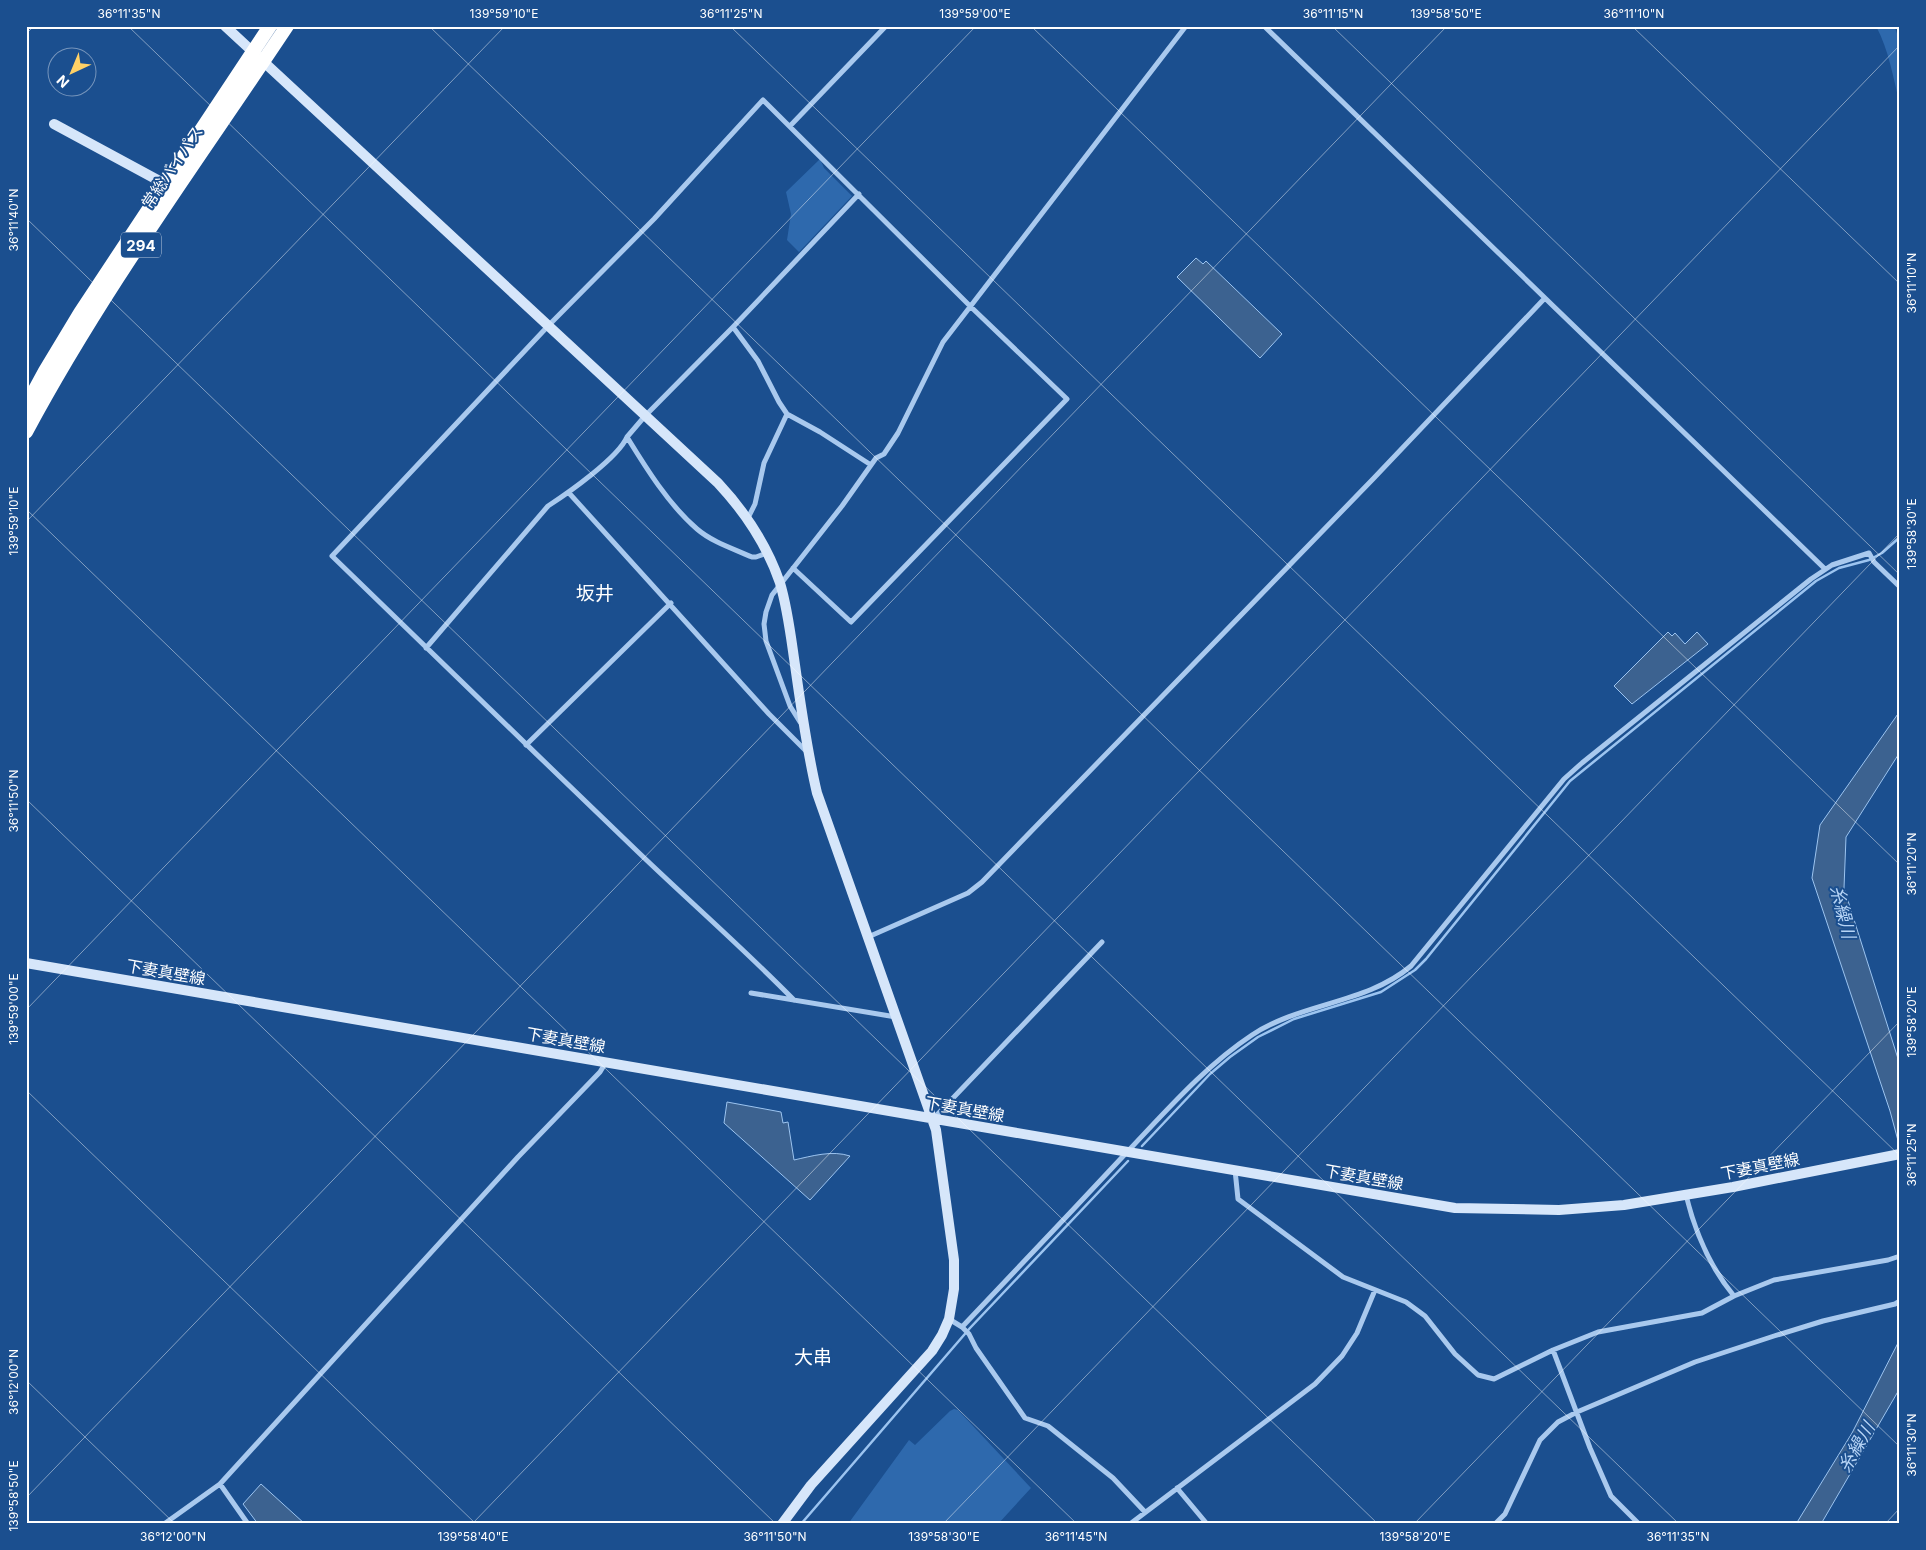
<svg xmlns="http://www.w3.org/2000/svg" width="1926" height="1550" viewBox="0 0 1926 1550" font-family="Inter,'Noto Sans JP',sans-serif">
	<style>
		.green { fill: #2e69ad }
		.water { fill: #3c6290; stroke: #9cc4f0 }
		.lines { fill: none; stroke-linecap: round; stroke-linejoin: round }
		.stream { stroke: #9cc4f0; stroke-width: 2.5 }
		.street { stroke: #a9c9ee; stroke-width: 5 }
		.secondary { stroke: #d6e6fa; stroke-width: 10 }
		.highway { stroke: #fff; stroke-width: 14 }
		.ticks { fill: none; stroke: #fff; stroke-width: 1; stroke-opacity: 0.45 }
		.labels { text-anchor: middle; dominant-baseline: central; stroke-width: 4; stroke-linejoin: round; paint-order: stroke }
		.shield { fill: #1b4f8f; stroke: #bbcadd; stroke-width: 1 }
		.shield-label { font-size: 15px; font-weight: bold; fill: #fff }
		.street-label { font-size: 16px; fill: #fff; stroke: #1b4f8f }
		.water-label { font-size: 18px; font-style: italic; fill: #b5d3f5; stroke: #1b4f8f }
		.quarter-label { font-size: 19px; fill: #fff; stroke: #1b4f8f }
		.neatline { fill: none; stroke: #fff; stroke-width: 2 }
		.ticks-label { font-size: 12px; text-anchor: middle; fill: #fff }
	</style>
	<rect width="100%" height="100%" fill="#1b4f8f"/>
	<path class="green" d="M 1876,26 L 1894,26 C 1905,49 1900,79 1900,104 C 1893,78 1889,50 1876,26 Z
		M 820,159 L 824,168 L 852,196 L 799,252 L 787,240 L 791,214 L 786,192 Z
		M 954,1409 L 958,1410 L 1031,1488 L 998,1524 L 848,1524 L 909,1440 L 915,1445 L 950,1411 Z"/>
	<path class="water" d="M 1196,258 L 1203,264 L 1206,261 L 1282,334 L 1260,358 L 1177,277 Z
		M 1668,632 L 1672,636 L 1675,633 L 1685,644 L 1697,632 L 1708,644 L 1632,704 L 1614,686 Z
		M 1900,711 L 1900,752 L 1846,837 L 1844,888 L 1900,1065 L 1900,1148 L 1890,1111 L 1812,878 L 1820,825 Z
		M 727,1102 L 781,1112 L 783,1123 L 788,1122 L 794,1160 C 812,1156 832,1150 850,1156 L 810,1200 L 724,1123 Z
		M 1900,1339 L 1900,1388 L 1821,1524 L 1796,1524 L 1852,1433 Z
		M 261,1484 L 305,1524 L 258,1524 L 243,1504 Z"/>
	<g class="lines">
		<path class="stream" d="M 1142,1146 L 1210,1074 L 1230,1057 L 1258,1037 L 1294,1019 L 1381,992 L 1415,970 L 1426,959 L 1570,781 L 1816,581 L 1839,568 L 1869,560 L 1882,553 L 1900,537
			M 801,1524 L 970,1328 L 1128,1161"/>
		<path class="street" d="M 1264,26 L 1825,569
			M 790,126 L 886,26
			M 733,327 L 758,361 L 779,402 L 787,414 L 820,432 L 871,465
			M 569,493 L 769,714 L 807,752
			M 748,518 L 755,504 L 764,463 L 787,414
			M 767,553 L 756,557 L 752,557 C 734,549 712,542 697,529 C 669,505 646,468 627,437 L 645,416 L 733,327 L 859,194
			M 793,568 L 851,622 L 1067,399 L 971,307 L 763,100 L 654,219 L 549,325 L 332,556 C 433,654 535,753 637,851 C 689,901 743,948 794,1000
			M 426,648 L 548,506 C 568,493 618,458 627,437
			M 800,722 L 790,706 L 766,641 L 764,624 L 766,612 L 772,595 L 842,506 L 876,458 L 884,454 L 898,433 L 943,342 L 1186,26
			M 526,745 L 671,603
			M 868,937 L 968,893 L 982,882 L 1373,479 L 1544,299
			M 751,993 L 896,1017
			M 933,1119 L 1102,942
			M 1235,1170 L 1238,1199 L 1343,1277 L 1406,1302 L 1425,1316 L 1455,1354 L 1478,1375 L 1494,1379 L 1553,1350 L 1598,1332 L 1702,1313 L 1734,1296 L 1774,1280 L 1888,1260 L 1900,1256
			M 1686,1195 C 1695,1232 1710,1267 1734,1296
			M 949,1319 L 962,1327 C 1017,1269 1073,1210 1128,1151 C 1167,1110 1205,1066 1252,1035 C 1302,1002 1366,1004 1411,966 L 1564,779 L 1582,763 L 1811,579 L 1832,565 L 1869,553 L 1874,562 L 1900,587
			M 962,1327 L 969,1334 L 976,1348 L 1025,1418 L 1048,1426 L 1113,1478 L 1145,1512
			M 1553,1350 L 1590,1448 L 1611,1496 L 1639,1524
			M 220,1484 L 518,1157 L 600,1072 L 606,1062
			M 1177,1488 L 1207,1524
			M 164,1524 L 220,1484 L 248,1524
			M 1130,1524 L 1315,1384 L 1342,1356 L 1357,1333 L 1375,1290
			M 1495,1524 L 1505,1514 L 1540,1440 L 1558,1422 L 1577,1412 L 1695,1362 L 1774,1336 L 1823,1321 L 1895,1304 L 1900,1301"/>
		<path class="secondary" d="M 225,26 L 718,483 C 746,513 767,545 780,583 C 788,610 791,638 795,665 C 801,708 807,751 817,793 L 936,1130 L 954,1260 L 954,1289 L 949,1319 L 942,1335 L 932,1351 L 811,1485 L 782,1524
			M 54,124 L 165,184
			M 26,963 L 1455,1208 L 1559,1210 L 1624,1205 L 1733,1187 L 1900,1154"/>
		<path class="highway" d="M 26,406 L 45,371 L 80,313 L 270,26
			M 26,432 C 102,290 198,160 287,26"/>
	</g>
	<path class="ticks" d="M 128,26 L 1679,1524M 429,26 L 1900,1447M 730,26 L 1900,1156M 1031,26 L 1900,865M 1332,26 L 1900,575M 1632,26 L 1900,284M 26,34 L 34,26M 26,218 L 1378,1524M 26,509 L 1077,1524M 26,522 L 505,26M 26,799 L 776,1524M 26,1010 L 976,26M 26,1090 L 476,1524M 26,1380 L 175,1524M 26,1498 L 1447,26M 472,1524 L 1900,45M 943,1524 L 1900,533M 1414,1524 L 1900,1021M 1885,1524 L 1900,1508"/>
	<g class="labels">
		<rect class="shield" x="121" y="232.5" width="40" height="25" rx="4"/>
		<g class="shield-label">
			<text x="141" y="245">294</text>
		</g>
		<g class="street-label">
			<text transform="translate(172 167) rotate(-56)">常総バイパス</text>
			<text transform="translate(166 972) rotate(10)">下妻真壁線</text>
			<text transform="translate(566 1040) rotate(10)">下妻真壁線</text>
			<text transform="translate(965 1109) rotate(10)">下妻真壁線</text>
			<text transform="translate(1760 1166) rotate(-11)">下妻真壁線</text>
			<text transform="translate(1364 1177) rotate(10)">下妻真壁線</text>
		</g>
		<g class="water-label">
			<text transform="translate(1843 912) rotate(76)">糸繰川</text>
			<text transform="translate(1856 1447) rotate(-60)">糸繰川</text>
		</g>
		<g class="quarter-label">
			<text x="595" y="593">坂井</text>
			<text x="813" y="1357">大串</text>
		</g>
	</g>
	<rect width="1926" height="1550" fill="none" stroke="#1b4f8f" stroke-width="55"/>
	<g transform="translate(72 72) rotate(224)"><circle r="24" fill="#1b4f8f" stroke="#7695bc"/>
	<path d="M0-4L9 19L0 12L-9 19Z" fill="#ffd166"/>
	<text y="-8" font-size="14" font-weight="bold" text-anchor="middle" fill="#ffffff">N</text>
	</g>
	<rect x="28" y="28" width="1870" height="1494" class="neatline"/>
	<g class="ticks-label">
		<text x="129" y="18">36°11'35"N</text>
		<text x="504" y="18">139°59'10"E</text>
		<text x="731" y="18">36°11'25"N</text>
		<text x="975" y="18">139°59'00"E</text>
		<text x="1333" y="18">36°11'15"N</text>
		<text x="1446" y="18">139°58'50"E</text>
		<text x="1634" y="18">36°11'10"N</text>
		<text transform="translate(14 220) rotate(-90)" y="4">36°11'40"N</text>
		<text transform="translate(1912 283) rotate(-90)" y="4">36°11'10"N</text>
		<text transform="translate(14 521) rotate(-90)" y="4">139°59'10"E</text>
		<text transform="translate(1912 534) rotate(-90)" y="4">139°58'30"E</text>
		<text transform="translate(14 801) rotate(-90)" y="4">36°11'50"N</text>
		<text transform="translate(1912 864) rotate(-90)" y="4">36°11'20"N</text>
		<text transform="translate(14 1009) rotate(-90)" y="4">139°59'00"E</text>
		<text transform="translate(1912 1022) rotate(-90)" y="4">139°58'20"E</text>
		<text transform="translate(1912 1155) rotate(-90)" y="4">36°11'25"N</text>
		<text transform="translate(14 1382) rotate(-90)" y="4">36°12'00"N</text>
		<text transform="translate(1912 1445) rotate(-90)" y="4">36°11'30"N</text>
		<text transform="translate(14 1496) rotate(-90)" y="4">139°58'50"E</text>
		<text x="173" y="1541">36°12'00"N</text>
		<text x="473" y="1541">139°58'40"E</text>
		<text x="775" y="1541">36°11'50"N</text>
		<text x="944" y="1541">139°58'30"E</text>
		<text x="1076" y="1541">36°11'45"N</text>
		<text x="1415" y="1541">139°58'20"E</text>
		<text x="1678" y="1541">36°11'35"N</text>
	</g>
</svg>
